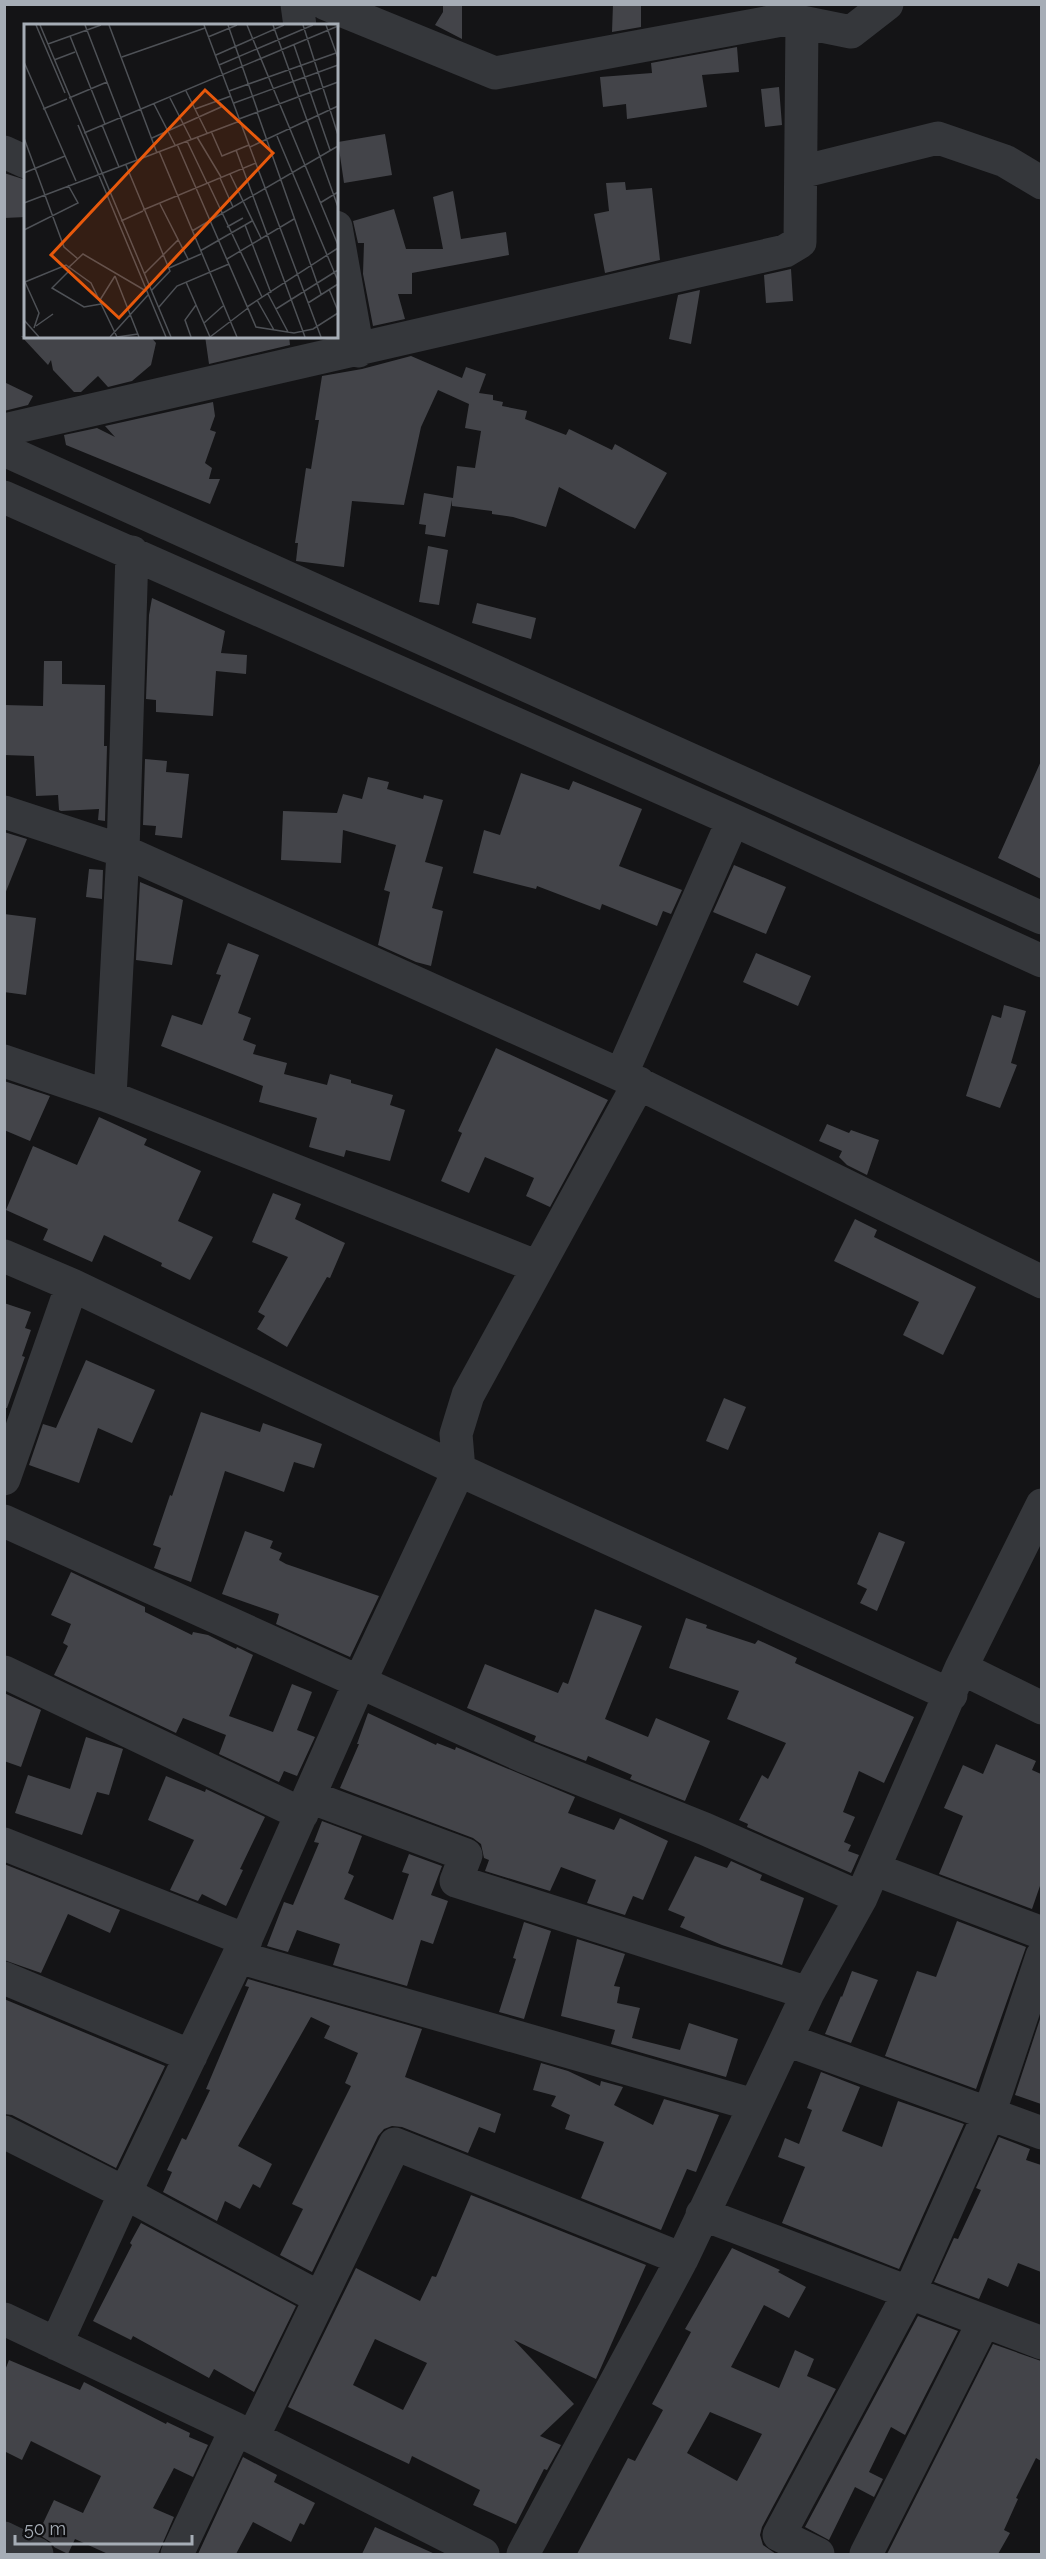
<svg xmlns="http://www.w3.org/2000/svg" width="1046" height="2559" viewBox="0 0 1046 2559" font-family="Raleway,sans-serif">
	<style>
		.building { fill: #434449; fill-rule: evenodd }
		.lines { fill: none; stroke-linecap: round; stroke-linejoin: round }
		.minor { stroke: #35373b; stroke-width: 33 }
		.inset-road { fill: none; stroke: #4e5156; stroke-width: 1.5 }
		.view { fill: #e8590c; fill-opacity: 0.15; stroke: #e8590c; stroke-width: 3 }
		.inset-edge { fill: none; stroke: #a6adb6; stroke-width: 3 }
	</style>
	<rect width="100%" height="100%" fill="#141416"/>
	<path class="building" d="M 443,4 L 462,4 L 462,39 L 435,25 L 443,12 Z
		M 613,4 L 641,4 L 641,27 L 612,32 Z
		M 737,47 L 739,72 L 702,75 L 707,107 L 627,119 L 626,104 L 603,107 L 600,77 L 652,73 L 651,63 Z
		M 779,87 L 782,125 L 765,127 L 761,89 Z
		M 385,134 L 392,175 L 344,183 L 338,142 Z
		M 4,173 L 26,180 L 26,217 L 4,218 Z
		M 625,182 L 626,190 L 652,188 L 660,260 L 605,273 L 594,214 L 609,211 L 606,183 Z
		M 453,191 L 461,239 L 506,232 L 509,255 L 412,273 L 412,294 L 398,294 L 405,319 L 373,326 L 363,274 L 364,243 L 358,243 L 353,221 L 394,209 L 406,249 L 443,249 L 433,197 Z
		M 791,269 L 793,301 L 766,303 L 764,275 Z
		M 700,290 L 691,344 L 669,339 L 678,295 Z
		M 21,336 L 150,336 L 156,343 L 151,365 L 132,381 L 108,387 L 98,376 L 81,392 L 74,392 L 53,370 L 51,360 L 48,365 Z
		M 205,336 L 289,336 L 290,345 L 209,364 Z
		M 411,356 L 462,378 L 466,367 L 486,374 L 479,393 L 493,395 L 493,400 L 503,402 L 502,406 L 527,411 L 525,419 L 566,435 L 569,429 L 612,450 L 615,444 L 667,473 L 635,529 L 559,487 L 546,527 L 513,517 L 492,514 L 492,511 L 452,506 L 452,500 L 445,537 L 425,534 L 426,525 L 419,524 L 424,493 L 453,498 L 457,466 L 475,468 L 481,431 L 465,428 L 469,404 L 438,390 L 421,427 L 404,505 L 352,501 L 344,567 L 296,561 L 298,543 L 295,543 L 306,468 L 311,469 L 319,420 L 315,420 L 322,376 L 362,369 Z
		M 4,382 L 33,396 L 28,405 L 4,411 Z
		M 213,402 L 215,416 L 210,430 L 216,432 L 205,463 L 212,468 L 209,479 L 220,479 L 210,504 L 66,445 L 64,435 L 97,428 L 115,437 L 105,426 Z
		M 428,546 L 448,550 L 439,605 L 419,602 Z
		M 152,598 L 225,631 L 221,653 L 247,655 L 246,674 L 216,671 L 213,716 L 156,712 L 156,700 L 146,699 L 149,615 Z
		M 477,603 L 536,618 L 531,639 L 472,623 Z
		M 44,661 L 62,661 L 62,684 L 105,685 L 104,746 L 107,746 L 105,821 L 98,820 L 99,809 L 61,811 L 59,810 L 58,795 L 36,796 L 34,756 L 4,755 L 4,705 L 43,706 Z
		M 145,759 L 167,761 L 166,772 L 189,774 L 182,838 L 155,835 L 156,826 L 143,825 Z
		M 1041,761 L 1041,879 L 998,858 Z
		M 521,773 L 569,790 L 573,781 L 642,809 L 619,866 L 682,890 L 671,914 L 663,911 L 657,926 L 602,904 L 600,910 L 537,886 L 536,889 L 473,873 L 484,830 L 500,835 Z
		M 368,777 L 389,782 L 387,789 L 423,799 L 424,795 L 443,800 L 425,862 L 443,867 L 432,908 L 443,911 L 431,966 L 416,962 L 378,945 L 390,892 L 384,890 L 396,845 L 343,830 L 341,863 L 281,860 L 283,811 L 337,813 L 343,794 L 362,799 Z
		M 4,832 L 27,839 L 5,894 L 4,894 Z
		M 734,865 L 786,887 L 766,934 L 713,912 Z
		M 89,869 L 103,870 L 102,899 L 86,897 Z
		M 140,882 L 183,900 L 172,965 L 136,960 Z
		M 4,914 L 36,918 L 26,995 L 4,992 Z
		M 228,943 L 259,955 L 238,1013 L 251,1018 L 243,1040 L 256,1045 L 253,1054 L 287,1063 L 284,1074 L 327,1085 L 330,1074 L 351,1080 L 351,1083 L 393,1095 L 390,1105 L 405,1110 L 390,1161 L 346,1150 L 344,1157 L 309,1147 L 317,1118 L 259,1102 L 263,1086 L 161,1046 L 172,1015 L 202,1025 L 221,975 L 216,974 Z
		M 756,953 L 811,976 L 798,1006 L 743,982 Z
		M 1004,1005 L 1026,1011 L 1011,1063 L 1017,1065 L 1000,1108 L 966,1096 L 992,1015 L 1001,1018 Z
		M 496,1048 L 608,1100 L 550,1207 L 526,1196 L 534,1178 L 485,1157 L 469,1193 L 441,1181 L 462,1133 L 458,1131 Z
		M 4,1081 L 50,1096 L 30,1141 L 4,1130 Z
		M 99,1117 L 147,1139 L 144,1145 L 201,1171 L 178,1221 L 213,1237 L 190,1280 L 161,1266 L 162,1263 L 104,1235 L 92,1262 L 43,1240 L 48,1229 L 6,1210 L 33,1146 L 77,1165 Z
		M 827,1124 L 849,1133 L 851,1130 L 879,1140 L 867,1175 L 847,1165 L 839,1157 L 842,1151 L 819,1141 Z
		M 273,1193 L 301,1204 L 295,1219 L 345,1243 L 330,1278 L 327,1277 L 287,1347 L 257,1329 L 265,1316 L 258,1312 L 288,1257 L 252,1242 Z
		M 855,1219 L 877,1230 L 874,1237 L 976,1287 L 943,1355 L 903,1335 L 919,1302 L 834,1261 Z
		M 4,1303 L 31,1312 L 25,1328 L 31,1330 L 22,1356 L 25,1357 L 7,1408 L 4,1408 Z
		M 86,1360 L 155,1390 L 132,1443 L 98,1428 L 79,1483 L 29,1465 L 43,1424 L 56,1428 Z
		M 724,1398 L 746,1407 L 728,1450 L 706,1441 Z
		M 201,1412 L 260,1432 L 263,1423 L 322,1444 L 314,1468 L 294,1462 L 284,1492 L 225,1471 L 191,1582 L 154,1568 L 161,1548 L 153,1545 L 170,1495 L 172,1496 Z
		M 245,1531 L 273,1541 L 270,1548 L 282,1553 L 279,1560 L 286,1564 L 379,1596 L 350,1657 L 276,1624 L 279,1614 L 222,1594 Z
		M 879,1532 L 905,1542 L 877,1611 L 860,1603 L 867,1589 L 857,1584 Z
		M 71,1572 L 145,1607 L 145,1612 L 192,1635 L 193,1632 L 208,1635 L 236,1649 L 237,1647 L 253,1655 L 229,1716 L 273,1732 L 292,1684 L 312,1692 L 297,1730 L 315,1737 L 297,1776 L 284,1771 L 279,1782 L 219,1754 L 226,1735 L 183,1718 L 176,1733 L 54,1675 L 68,1646 L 63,1643 L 71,1624 L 51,1615 Z
		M 595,1609 L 642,1626 L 605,1719 L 648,1737 L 656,1718 L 710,1741 L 685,1801 L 630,1779 L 632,1775 L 588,1756 L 586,1761 L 534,1741 L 536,1736 L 467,1708 L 485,1664 L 558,1693 L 563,1682 L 568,1684 Z
		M 686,1618 L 707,1625 L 706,1628 L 755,1644 L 758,1640 L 797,1658 L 795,1663 L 914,1717 L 884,1783 L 859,1771 L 843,1812 L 855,1817 L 844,1842 L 851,1845 L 848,1851 L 859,1855 L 851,1873 L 747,1827 L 748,1824 L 739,1820 L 762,1775 L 768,1779 L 786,1743 L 727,1719 L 739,1691 L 669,1668 Z
		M 4,1693 L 41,1710 L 21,1767 L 4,1761 Z
		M 368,1713 L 436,1745 L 437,1743 L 455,1750 L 456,1747 L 575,1797 L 568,1813 L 614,1830 L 620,1818 L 668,1841 L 643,1900 L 633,1896 L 625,1915 L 587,1903 L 596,1880 L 561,1867 L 550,1891 L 485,1871 L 489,1860 L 484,1858 L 481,1844 L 473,1838 L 340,1788 L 359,1744 L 357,1744 Z
		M 86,1737 L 123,1749 L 109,1795 L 97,1792 L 82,1835 L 15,1813 L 28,1775 L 70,1789 Z
		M 996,1744 L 1036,1761 L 1032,1770 L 1041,1774 L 1041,1883 L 1032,1909 L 939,1874 L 963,1816 L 944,1808 L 963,1765 L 983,1774 Z
		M 166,1776 L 205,1792 L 206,1789 L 265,1817 L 240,1869 L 243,1870 L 226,1906 L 202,1894 L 198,1901 L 170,1890 L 194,1840 L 148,1820 Z
		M 322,1821 L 362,1836 L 348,1873 L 354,1876 L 344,1899 L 393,1920 L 409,1874 L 402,1872 L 409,1854 L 442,1866 L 431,1895 L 448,1901 L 433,1944 L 421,1940 L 407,1986 L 333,1965 L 340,1944 L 297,1930 L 288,1952 L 267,1946 L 284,1902 L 293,1905 L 319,1843 L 314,1842 Z
		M 695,1856 L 727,1868 L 731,1861 L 762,1875 L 760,1880 L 804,1898 L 782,1965 L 722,1945 L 680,1927 L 685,1917 L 668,1910 Z
		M 4,1864 L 120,1910 L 110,1933 L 68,1914 L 41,1973 L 4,1960 Z
		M 957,1921 L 1026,1947 L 976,2089 L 885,2056 L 917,1971 L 936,1977 Z
		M 524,1922 L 551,1931 L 524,2019 L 499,2012 L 516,1959 L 513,1958 Z
		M 577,1939 L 625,1954 L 614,1986 L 620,1987 L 617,2003 L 640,2008 L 632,2038 L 680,2050 L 689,2023 L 738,2039 L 726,2077 L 611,2044 L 615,2030 L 561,2016 Z
		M 852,1971 L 878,1980 L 851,2043 L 825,2034 L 841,1996 L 842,1997 Z
		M 248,1979 L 422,2029 L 405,2077 L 501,2114 L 495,2133 L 479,2127 L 468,2153 L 402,2127 L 392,2126 L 384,2129 L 378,2136 L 312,2272 L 280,2255 L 303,2209 L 292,2204 L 351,2086 L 345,2083 L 358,2053 L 324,2038 L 330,2026 L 311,2017 L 238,2146 L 272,2164 L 260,2188 L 253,2184 L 240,2209 L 225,2201 L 217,2221 L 163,2192 L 172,2172 L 167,2170 L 182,2138 L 186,2140 L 210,2090 L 206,2089 L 249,1987 L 245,1986 Z
		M 4,1999 L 165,2066 L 116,2168 L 12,2115 L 4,2114 Z
		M 1041,2016 L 1041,2104 L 1015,2095 Z
		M 541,2063 L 568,2071 L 600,2086 L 601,2081 L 623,2087 L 614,2105 L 653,2125 L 664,2099 L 719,2115 L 696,2172 L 687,2169 L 661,2230 L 581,2198 L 604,2142 L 565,2129 L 570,2115 L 551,2106 L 556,2096 L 533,2090 Z
		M 821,2072 L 860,2087 L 842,2131 L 882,2147 L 898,2101 L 964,2124 L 899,2269 L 782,2223 L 805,2167 L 778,2157 L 785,2138 L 799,2144 L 812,2110 L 807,2108 Z
		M 999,2137 L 1030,2149 L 1026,2160 L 1041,2165 L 1041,2272 L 1018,2263 L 1008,2287 L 988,2278 L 979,2299 L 934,2282 L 954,2238 L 958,2239 L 981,2190 L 976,2188 Z
		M 471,2195 L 646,2265 L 596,2379 L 514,2340 L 574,2404 L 540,2436 L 561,2445 L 547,2470 L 544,2469 L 516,2524 L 473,2505 L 480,2490 L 412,2456 L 409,2464 L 288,2407 L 356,2268 L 420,2301 L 432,2276 L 436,2277 ZM 375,2339 L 427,2363 L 403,2410 L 353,2385 Z
		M 141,2223 L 296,2306 L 254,2392 L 214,2369 L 209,2378 L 133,2336 L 131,2340 L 93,2321 L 132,2245 L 130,2243 Z
		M 732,2248 L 780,2270 L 778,2272 L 806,2287 L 789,2318 L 764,2305 L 731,2367 L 779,2388 L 795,2350 L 814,2359 L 807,2376 L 836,2389 L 762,2527 L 760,2535 L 763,2545 L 776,2554 L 577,2554 L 628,2458 L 635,2461 L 663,2410 L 652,2404 L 691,2332 L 685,2329 ZM 710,2412 L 762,2434 L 737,2481 L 687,2453 Z
		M 918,2316 L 958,2331 L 905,2435 L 891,2427 L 869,2472 L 883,2479 L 874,2497 L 855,2487 L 829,2540 L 805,2527 Z
		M 993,2344 L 1041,2361 L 1041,2461 L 1036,2458 L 1016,2498 L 1018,2499 L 1004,2530 L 1010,2533 L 998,2554 L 887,2554 Z
		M 9,2360 L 80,2390 L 84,2382 L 166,2424 L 167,2422 L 190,2433 L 189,2437 L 208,2445 L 193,2477 L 174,2468 L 153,2508 L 174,2517 L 158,2554 L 108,2554 L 75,2539 L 68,2554 L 54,2547 L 52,2543 L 38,2534 L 54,2500 L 83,2513 L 101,2476 L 31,2441 L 22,2460 L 4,2451 L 4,2373 Z
		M 243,2457 L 277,2475 L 274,2482 L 315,2503 L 304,2525 L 300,2523 L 291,2542 L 253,2522 L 236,2554 L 198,2554 Z
		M 375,2527 L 435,2554 L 362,2554 Z"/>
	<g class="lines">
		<path class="minor" d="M 297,4 L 300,26
			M 326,4 L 495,73 L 787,19 L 851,32 L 887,4
			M 4,152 L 26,162
			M 801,172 L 938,138 L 1005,161 L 1042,183
			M 336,227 L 358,351
			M 4,430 L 785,251 L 800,242 L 802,22
			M 4,450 L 1042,918
			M 4,497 L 733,820 L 1042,961
			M 4,812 L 123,851 L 621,1075 L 1042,1282
			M 4,1061 L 110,1097 L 538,1267
			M 621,1075 L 733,820
			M 110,1097 L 123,851 L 132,552
			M 4,1256 L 72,1285 L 459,1470 L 951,1695
			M 4,1479 L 72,1285
			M 4,1521 L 525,1757 L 705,1829 L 861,1898
			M 961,1668 L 1042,1708
			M 4,1672 L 302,1814
			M 310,1797 L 466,1855 L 456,1881 L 808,1993
			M 4,1844 L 246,1940
			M 874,1869 L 1042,1933
			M 238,1957 L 754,2105
			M 4,1978 L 191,2056
			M 787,2040 L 1042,2133
			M 4,2132 L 125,2193 L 320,2298
			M 702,2214 L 1042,2343
			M 4,2319 L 236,2429 L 483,2554
			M 56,2344 L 125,2193 L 238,1957 L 360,1681 L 459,1470 L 456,1434 L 468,1395 L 639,1083
			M 253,2437 L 395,2144 L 682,2259
			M 4,2538 L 37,2554
			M 177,2554 L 236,2429
			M 523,2554 L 682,2259 L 808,1993 L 861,1898 L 961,1668 L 1042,1505
			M 818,2554 L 779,2535 L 909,2293 L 989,2114 L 1042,1956
			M 866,2554 L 984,2321"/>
	</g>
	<g transform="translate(24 24)">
		<rect width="314" height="314" fill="#141416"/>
		<path class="inset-road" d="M 12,1 L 41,69M 16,1 L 147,313M 61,1 L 113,136M 85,1 L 133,129M 180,1 L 297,313M 204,1 L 234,88M 223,1 L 314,221M 249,1 L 314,183M 279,1 L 314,111M 302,1 L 314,34M 46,12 L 81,100M 184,13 L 213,1M 24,20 L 77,1M 270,21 L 306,126M 192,31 L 260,1M 98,33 L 181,4M 30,36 L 51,28M 0,38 L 52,157M 195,41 L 289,1M 162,67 L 183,109M 205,67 L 312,29M 45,74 L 83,58M 146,74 L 167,115M 210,79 L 314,41M 130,80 L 151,121M 19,85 L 43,75M 171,85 L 207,72M 233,88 L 297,270M 215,95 L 314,58M 54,101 L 142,313M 78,101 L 95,143M 187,107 L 198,132 L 225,121M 60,109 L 314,2M 253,112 L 314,257M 173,113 L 197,153M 0,114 L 40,223 L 54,235M 128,114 L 197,83 L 194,76M 163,117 L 183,159M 153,120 L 232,303 L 270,309 L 289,305 L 314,289M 226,123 L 314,82M 212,126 L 281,313M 135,127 L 213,313M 102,141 L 146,247 L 127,267M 0,149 L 41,132M 206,150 L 237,214M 196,154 L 209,183M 184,159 L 238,273M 0,179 L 216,97M 296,179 L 314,168M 136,180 L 164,235M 119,186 L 232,139M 97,197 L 119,187M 221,201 L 247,269M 203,203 L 219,194M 0,206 L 54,179 L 44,161M 168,207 L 314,122M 176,227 L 228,197M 203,235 L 270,195M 44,244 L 59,230 L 122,267M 145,244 L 177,230M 46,246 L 28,264 L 60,283 L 77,280M 120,250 L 154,216M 91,252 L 115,313M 162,258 L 186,313M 305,265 L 314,287M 244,270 L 264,308M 76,276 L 91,252M 233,276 L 250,306M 284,279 L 314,260M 135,283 L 153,262 L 205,240M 223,283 L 314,224M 252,285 L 314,246M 0,296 L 15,313M 180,299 L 199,282M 12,302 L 29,290M 10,304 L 15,289 L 1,258 L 42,241 L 67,259 L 93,313M 86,313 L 124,271M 93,313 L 114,310M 167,313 L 161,296 L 172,281M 186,313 L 224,284"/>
		<path class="view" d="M 181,66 L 249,129 L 95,294 L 27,231 Z"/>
		<rect width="314" height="314" class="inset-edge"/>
	</g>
	<rect width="1046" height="2559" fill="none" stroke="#a6adb6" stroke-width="12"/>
	<path d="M15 2535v9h177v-9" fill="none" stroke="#a6adb6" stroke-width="3"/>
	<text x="24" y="2535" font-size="18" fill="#a6adb6" stroke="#0f0f11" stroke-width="4.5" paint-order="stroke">50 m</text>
</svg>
